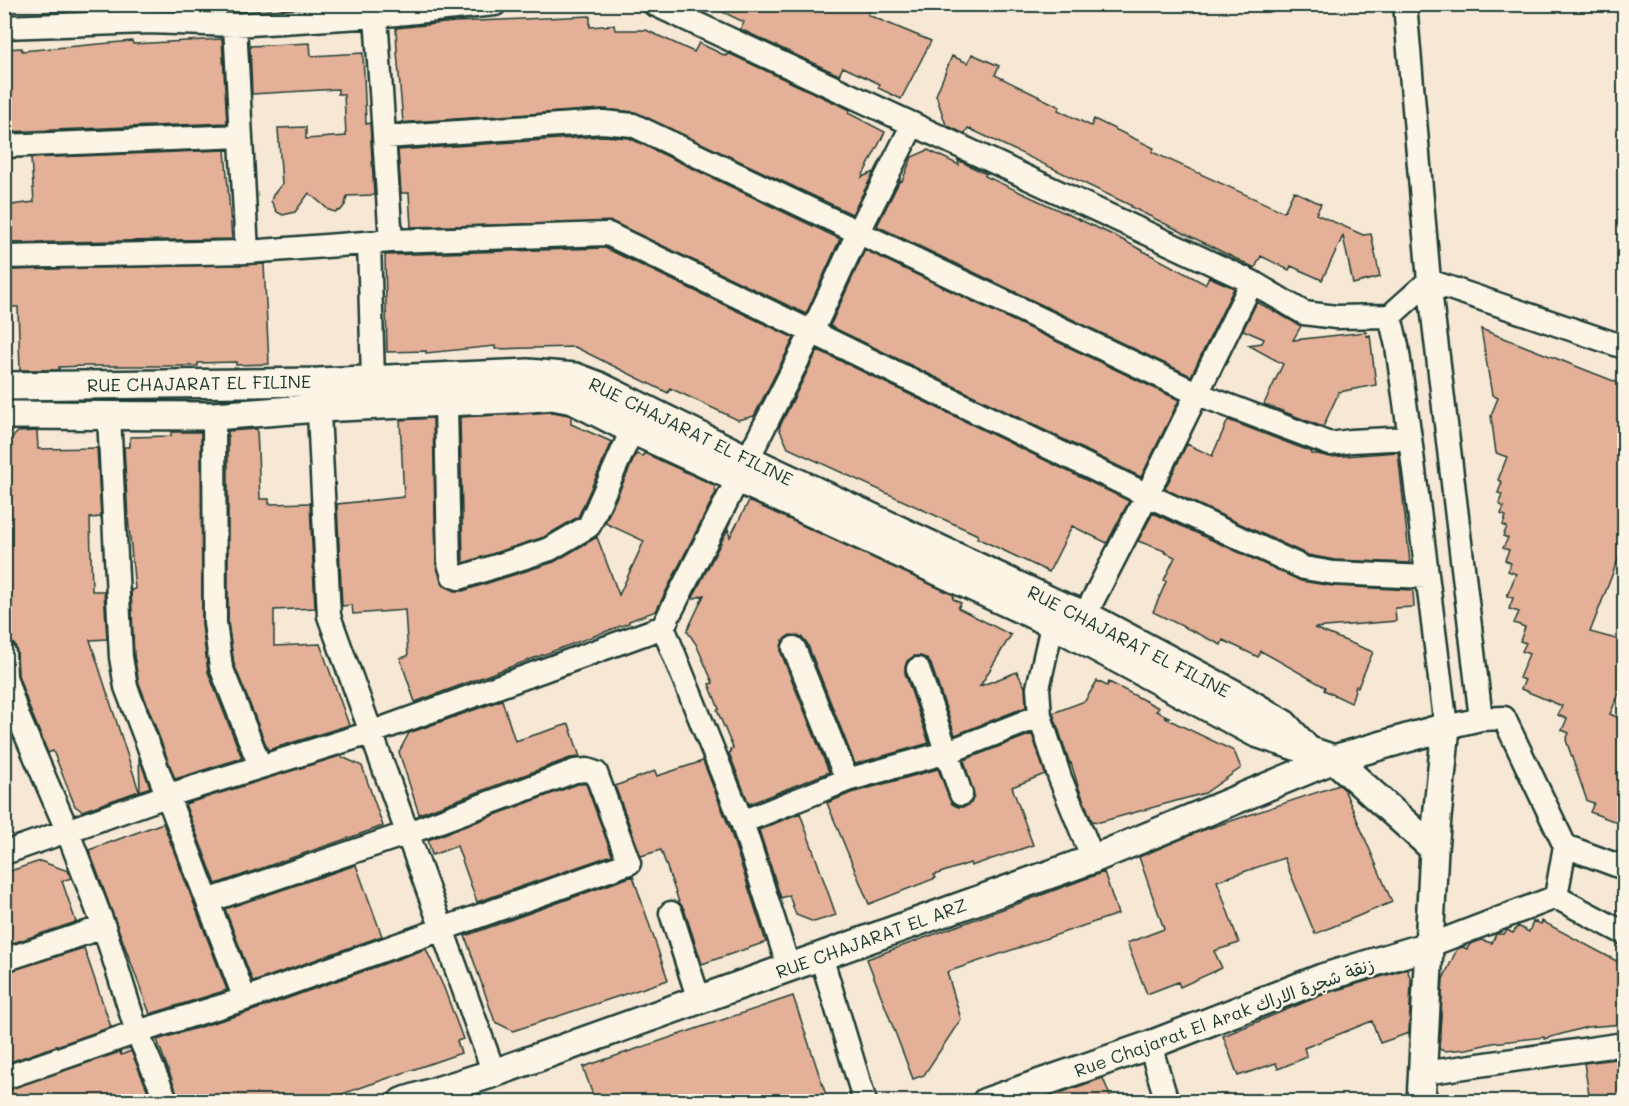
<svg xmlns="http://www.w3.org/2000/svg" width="1629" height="1106" viewBox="0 0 1629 1106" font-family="Mali,'Playpen Sans Arabic',sans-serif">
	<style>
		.building { fill: #e4b097; stroke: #1f3d34; stroke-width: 1.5 }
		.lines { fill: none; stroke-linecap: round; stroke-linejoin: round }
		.minor-casing { stroke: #1f3d34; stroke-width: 27 }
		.tertiary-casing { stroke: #1f3d34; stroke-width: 32 }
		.minor { stroke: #fcf5e5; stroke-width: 22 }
		.tertiary { stroke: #fcf5e5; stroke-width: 27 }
		.labels { text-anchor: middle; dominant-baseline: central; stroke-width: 4.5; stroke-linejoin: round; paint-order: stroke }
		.street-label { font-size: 18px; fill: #1f3d34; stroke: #fcf5e5 }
	</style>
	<rect width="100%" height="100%" fill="#f7e7d5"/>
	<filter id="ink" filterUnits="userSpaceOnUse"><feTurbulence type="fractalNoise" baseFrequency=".0167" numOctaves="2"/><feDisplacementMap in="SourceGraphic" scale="12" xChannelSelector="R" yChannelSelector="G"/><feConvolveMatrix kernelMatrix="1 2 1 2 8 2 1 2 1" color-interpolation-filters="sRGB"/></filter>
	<g filter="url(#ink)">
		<path class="building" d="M 706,4 L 872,4 L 868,15 L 931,41 L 901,99 L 878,88 L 880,84 L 843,67 L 839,75 L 740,29 L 744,22 Z
			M 590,16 L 590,27 L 614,25 L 615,30 L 646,30 L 694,52 L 699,43 L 726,56 L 728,53 L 850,110 L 848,113 L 885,132 L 862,177 L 874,172 L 852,214 L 635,112 L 602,109 L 397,123 L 403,122 L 397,52 L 396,28 L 455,22 Z
			M 222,39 L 227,123 L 4,132 L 4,49 L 22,48 L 22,51 L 132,41 L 133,44 Z
			M 310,43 L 311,56 L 363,53 L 366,124 L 370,123 L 374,195 L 347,196 L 345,205 L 341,210 L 335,212 L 329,210 L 309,193 L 295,212 L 283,215 L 277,212 L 271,201 L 273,195 L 282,184 L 278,128 L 306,127 L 306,139 L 346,136 L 344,94 L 338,94 L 338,89 L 252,94 L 250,46 Z
			M 972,54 L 999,66 L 995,75 L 1060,107 L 1058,110 L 1091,126 L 1094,119 L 1154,148 L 1152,152 L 1284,212 L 1294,191 L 1321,204 L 1316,214 L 1363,235 L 1371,234 L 1380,277 L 1353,284 L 1343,236 L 1322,280 L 1291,266 L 1289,270 L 1261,256 L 1255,268 L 1131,207 L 1132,206 L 968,128 L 965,134 L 946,125 L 936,95 L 952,56 L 968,63 Z
			M 603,136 L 629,138 L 840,239 L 806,314 L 613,222 L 411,227 L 409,193 L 401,193 L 398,150 Z
			M 225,150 L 232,239 L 4,243 L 4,206 L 34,202 L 31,158 Z
			M 928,150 L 959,165 L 958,160 L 986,174 L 985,176 L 1117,237 L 1205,284 L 1209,277 L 1234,288 L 1191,376 L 877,226 L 900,180 L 902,181 L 912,157 Z
			M 605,248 L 794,338 L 754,416 L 738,420 L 670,388 L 668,393 L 575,347 L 495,349 L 495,346 L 426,353 L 426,351 L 387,352 L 385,255 Z
			M 865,250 L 1179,400 L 1141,477 L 830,326 Z
			M 264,264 L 269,364 L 236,365 L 236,362 L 198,363 L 198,366 L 84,366 L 59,367 L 59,370 L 20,370 L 18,307 L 11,307 L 10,270 Z
			M 1257,302 L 1301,326 L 1293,340 L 1366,332 L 1367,336 L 1370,335 L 1376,385 L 1339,392 L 1323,427 L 1264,404 L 1283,364 L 1248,345 L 1262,343 L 1264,339 L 1243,330 Z
			M 1481,329 L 1624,385 L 1624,544 L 1590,632 L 1624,641 L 1624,682 L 1610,714 L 1624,720 L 1624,825 L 1590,812 L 1594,803 L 1587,801 L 1566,740 L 1569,733 L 1562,730 L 1567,719 L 1558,715 L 1562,706 L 1521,689 L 1525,680 L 1519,678 L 1529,654 L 1522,651 L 1526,643 L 1520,641 L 1525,627 L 1514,623 L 1519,612 L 1509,609 L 1513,598 L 1507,596 L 1516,574 L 1508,571 L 1511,563 L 1505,560 L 1509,550 L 1503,548 L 1508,538 L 1503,536 L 1507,527 L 1503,525 L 1506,516 L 1501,514 L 1504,507 L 1499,504 L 1502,494 L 1498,493 L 1502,482 L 1498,480 L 1507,457 L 1496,453 L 1491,415 L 1498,398 L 1492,395 Z
			M 818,350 L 1129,501 L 1107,543 L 1072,526 L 1049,572 L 977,538 L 978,535 L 788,448 L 779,428 Z
			M 553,412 L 568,415 L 571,416 L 571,424 L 612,442 L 578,517 L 544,537 L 463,563 L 460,417 Z
			M 433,418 L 436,564 L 443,585 L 455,591 L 463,591 L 554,562 L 597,537 L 619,595 L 644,541 L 605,523 L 636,454 L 643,456 L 644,453 L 714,485 L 716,492 L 656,611 L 629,621 L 629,623 L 415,702 L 400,658 L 408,656 L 405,610 L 353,614 L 352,605 L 342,606 L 337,504 L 404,497 L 400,420 Z
			M 1228,420 L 1312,452 L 1311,454 L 1317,454 L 1331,457 L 1398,452 L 1410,563 L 1335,560 L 1308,555 L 1165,489 L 1187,444 L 1212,456 Z
			M 257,429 L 260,499 L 269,499 L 269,504 L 310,503 L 315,608 L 274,610 L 274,646 L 320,644 L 349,725 L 268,750 L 234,664 L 228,622 L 228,431 Z
			M 37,431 L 38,449 L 97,448 L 101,517 L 90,518 L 92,591 L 104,591 L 107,639 L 90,640 L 139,791 L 82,811 L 75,806 L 53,751 L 48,753 L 30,709 L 18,675 L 17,652 L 15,645 L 9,641 L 6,625 L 4,504 L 8,504 L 5,444 L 18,432 Z
			M 171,432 L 201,432 L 202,625 L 208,672 L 242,758 L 175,779 L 139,683 L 134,656 L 131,590 L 135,589 L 128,517 L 124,447 L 130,447 L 130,437 L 171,436 Z
			M 749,501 L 954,595 L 953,599 L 961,603 L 958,608 L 1011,635 L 980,686 L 1017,672 L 1025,687 L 1026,707 L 955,735 L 931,664 L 926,658 L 920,656 L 914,656 L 907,661 L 905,667 L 905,673 L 929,743 L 855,764 L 807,643 L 802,637 L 790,635 L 783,640 L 781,647 L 781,653 L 829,772 L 749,804 L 729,753 L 731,752 L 730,749 L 733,748 L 717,710 L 719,709 L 709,684 L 713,683 L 696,644 L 687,631 L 704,595 L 692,599 L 728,529 L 730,537 Z
			M 1153,513 L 1301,581 L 1333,586 L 1413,590 L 1414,607 L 1395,608 L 1396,621 L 1314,628 L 1373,652 L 1358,687 L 1356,686 L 1351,703 L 1324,690 L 1325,687 L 1261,651 L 1258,657 L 1223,640 L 1221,645 L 1153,612 L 1166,582 L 1164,580 L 1175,557 L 1164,552 L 1165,551 L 1138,541 Z
			M 1097,681 L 1107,686 L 1109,682 L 1159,708 L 1156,711 L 1169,717 L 1165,718 L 1234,751 L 1241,768 L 1205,793 L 1100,822 L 1092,821 L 1078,786 L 1071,763 L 1070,764 L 1053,713 L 1085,701 Z
			M 502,700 L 515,741 L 569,724 L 580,757 L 570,758 L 419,814 L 399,752 L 409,733 Z
			M 1032,734 L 1045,774 L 1012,787 L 1033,845 L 971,866 L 970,863 L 934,875 L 936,878 L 869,904 L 827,803 L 851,793 L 938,769 L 952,804 L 958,807 L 965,807 L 971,803 L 974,796 L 964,760 Z
			M 340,756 L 362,766 L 383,826 L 216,884 L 185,804 Z
			M 139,758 L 150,787 L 140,791 Z
			M 703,761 L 729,827 L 766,942 L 702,964 L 684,909 L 679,902 L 661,850 L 641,856 L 615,786 L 655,771 L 657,776 Z
			M 578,784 L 586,784 L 612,855 L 477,902 L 457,846 L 432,855 L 428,840 Z
			M 1339,785 L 1344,789 L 1392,902 L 1315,934 L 1284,858 L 1217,881 L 1239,943 L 1214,951 L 1222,968 L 1180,987 L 1178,982 L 1147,994 L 1127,943 L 1164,929 L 1139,857 L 1198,832 Z
			M 800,813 L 836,915 L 814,922 L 796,915 L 789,895 L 781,898 L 759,830 Z
			M 163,823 L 227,990 L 150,1014 L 89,850 Z
			M 40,861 L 68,871 L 71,878 L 62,881 L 76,922 L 4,946 L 4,873 Z
			M 356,865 L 382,936 L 253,982 L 225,909 Z
			M 1104,872 L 1118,914 L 947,972 L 961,1019 L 924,1075 L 913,1079 L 867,959 Z
			M 633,876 L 668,980 L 513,1031 L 495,1022 L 465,936 Z
			M 1533,921 L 1541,924 L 1542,921 L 1624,965 L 1624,1024 L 1587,1027 L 1544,1039 L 1544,1037 L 1493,1043 L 1467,1049 L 1444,1051 L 1439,1049 L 1443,979 L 1457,949 L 1463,947 L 1467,949 L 1470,944 L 1481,940 L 1492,943 L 1496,934 L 1504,934 L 1507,930 L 1513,933 L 1518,926 L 1529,932 Z
			M 84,948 L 111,1027 L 4,1064 L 4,973 Z
			M 426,949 L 444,988 L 463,1039 L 457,1041 L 461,1053 L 322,1101 L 180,1101 L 157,1040 L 249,1012 Z
			M 1407,969 L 1411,980 L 1409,1033 L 1380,1043 L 1372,1021 L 1304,1048 L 1307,1057 L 1278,1069 L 1276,1063 L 1238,1076 L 1223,1036 L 1327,993 Z
			M 793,996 L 828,1101 L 595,1101 L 583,1067 Z
			M 131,1051 L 152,1101 L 4,1101 L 4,1091 L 120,1052 L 121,1055 Z
			M 1624,1058 L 1624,1101 L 1590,1101 L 1584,1063 Z
			M 1103,1078 L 1112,1101 L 1043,1101 L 1042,1099 Z"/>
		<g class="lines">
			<g class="minor-casing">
				<path id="minor" d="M 654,4 L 1252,282 L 1304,313 L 1336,317 L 1390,316
					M 1405,4 L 1429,281 L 1481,719
					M 376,16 L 391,241
					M 235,25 L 247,252
					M 4,27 L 148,22 L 235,25 L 376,16 L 495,4
					M 386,137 L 603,122 L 633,125 L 1198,394 L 1330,444 L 1351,441 L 1410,438
					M 4,146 L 241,136
					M 369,243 L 373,379
					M 4,257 L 247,252 L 391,241 L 608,234 L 812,332 L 1147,495 L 1304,568 L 1334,573 L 1427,577
					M 1624,347 L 1429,281 L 1390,316 L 1397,346 L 1410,438 L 1446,727 L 1481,719 L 1504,718 L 1565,846 L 1624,868
					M 318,392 L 329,616 L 494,1073
					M 446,402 L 449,563 L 453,576 L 459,578 L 550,549 L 589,526 L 632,430
					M 109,416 L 121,657 L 126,687 L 245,999
					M 214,416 L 215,623 L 221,667 L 260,766
					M 1056,608 L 1038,688 L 1040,716 L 1060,778 L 1093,859
					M 1085,615 L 1147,495 L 1252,282
					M 663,627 L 742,822 L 789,968
					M 794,648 L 847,780
					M 4,653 L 5,677 L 17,714 L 67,830 L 104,927 L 137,1032 L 167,1102
					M 918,669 L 961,794
					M 742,822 L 847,780 L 948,752 L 1040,716
					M 4,853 L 169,795 L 370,733 L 663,627 L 812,332 L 858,233 L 913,124
					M 1556,897 L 1624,933
					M 671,913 L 699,1000
					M 1428,946 L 1556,897 L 1565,846
					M 821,956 L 865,1102
					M 4,960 L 104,927
					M 1150,1045 L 1167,1102
					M 1424,1073 L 1624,1044
					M 4,1078 L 137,1032 L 245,999 L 629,863 L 596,773 L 587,770 L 575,771 L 408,833 L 208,901"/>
			</g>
			<g class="tertiary-casing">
				<path id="tertiary" d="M 4,386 L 318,382 L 528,373 L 575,377 L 599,386 L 747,459 L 1057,604 L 1085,615 L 1234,694 L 1284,724 L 1306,748
					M 4,415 L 214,416 L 318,408 L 530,398 L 552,396 L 573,400 L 632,430 L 1051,623 L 1256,733 L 1334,759 L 1434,849
					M 402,1102 L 494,1073 L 1093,859 L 1334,759 L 1446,727 L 1434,849 L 1421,1102
					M 986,1102 L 1150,1045 L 1322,978 L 1428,946"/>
			</g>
			<use href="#minor" class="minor"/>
			<use href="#tertiary" class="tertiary"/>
		</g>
	</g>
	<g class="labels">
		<g class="street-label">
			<text transform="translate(199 383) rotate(-1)">RUE CHAJARAT EL FILINE</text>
			<text transform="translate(691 431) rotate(26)">RUE CHAJARAT EL FILINE</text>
			<text transform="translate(1129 641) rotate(27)">RUE CHAJARAT EL FILINE</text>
			<text transform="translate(871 938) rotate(-20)">RUE CHAJARAT EL ARZ</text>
			<text transform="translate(1224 1017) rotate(-20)">Rue Chajarat El Arak زنقة شجرة الاراك</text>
		</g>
	</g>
	<rect width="1629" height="1106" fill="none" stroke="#fcf5e5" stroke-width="24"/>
	<rect x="12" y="12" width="1605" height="1082" fill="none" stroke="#1f3d34" stroke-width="2" filter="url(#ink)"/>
</svg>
